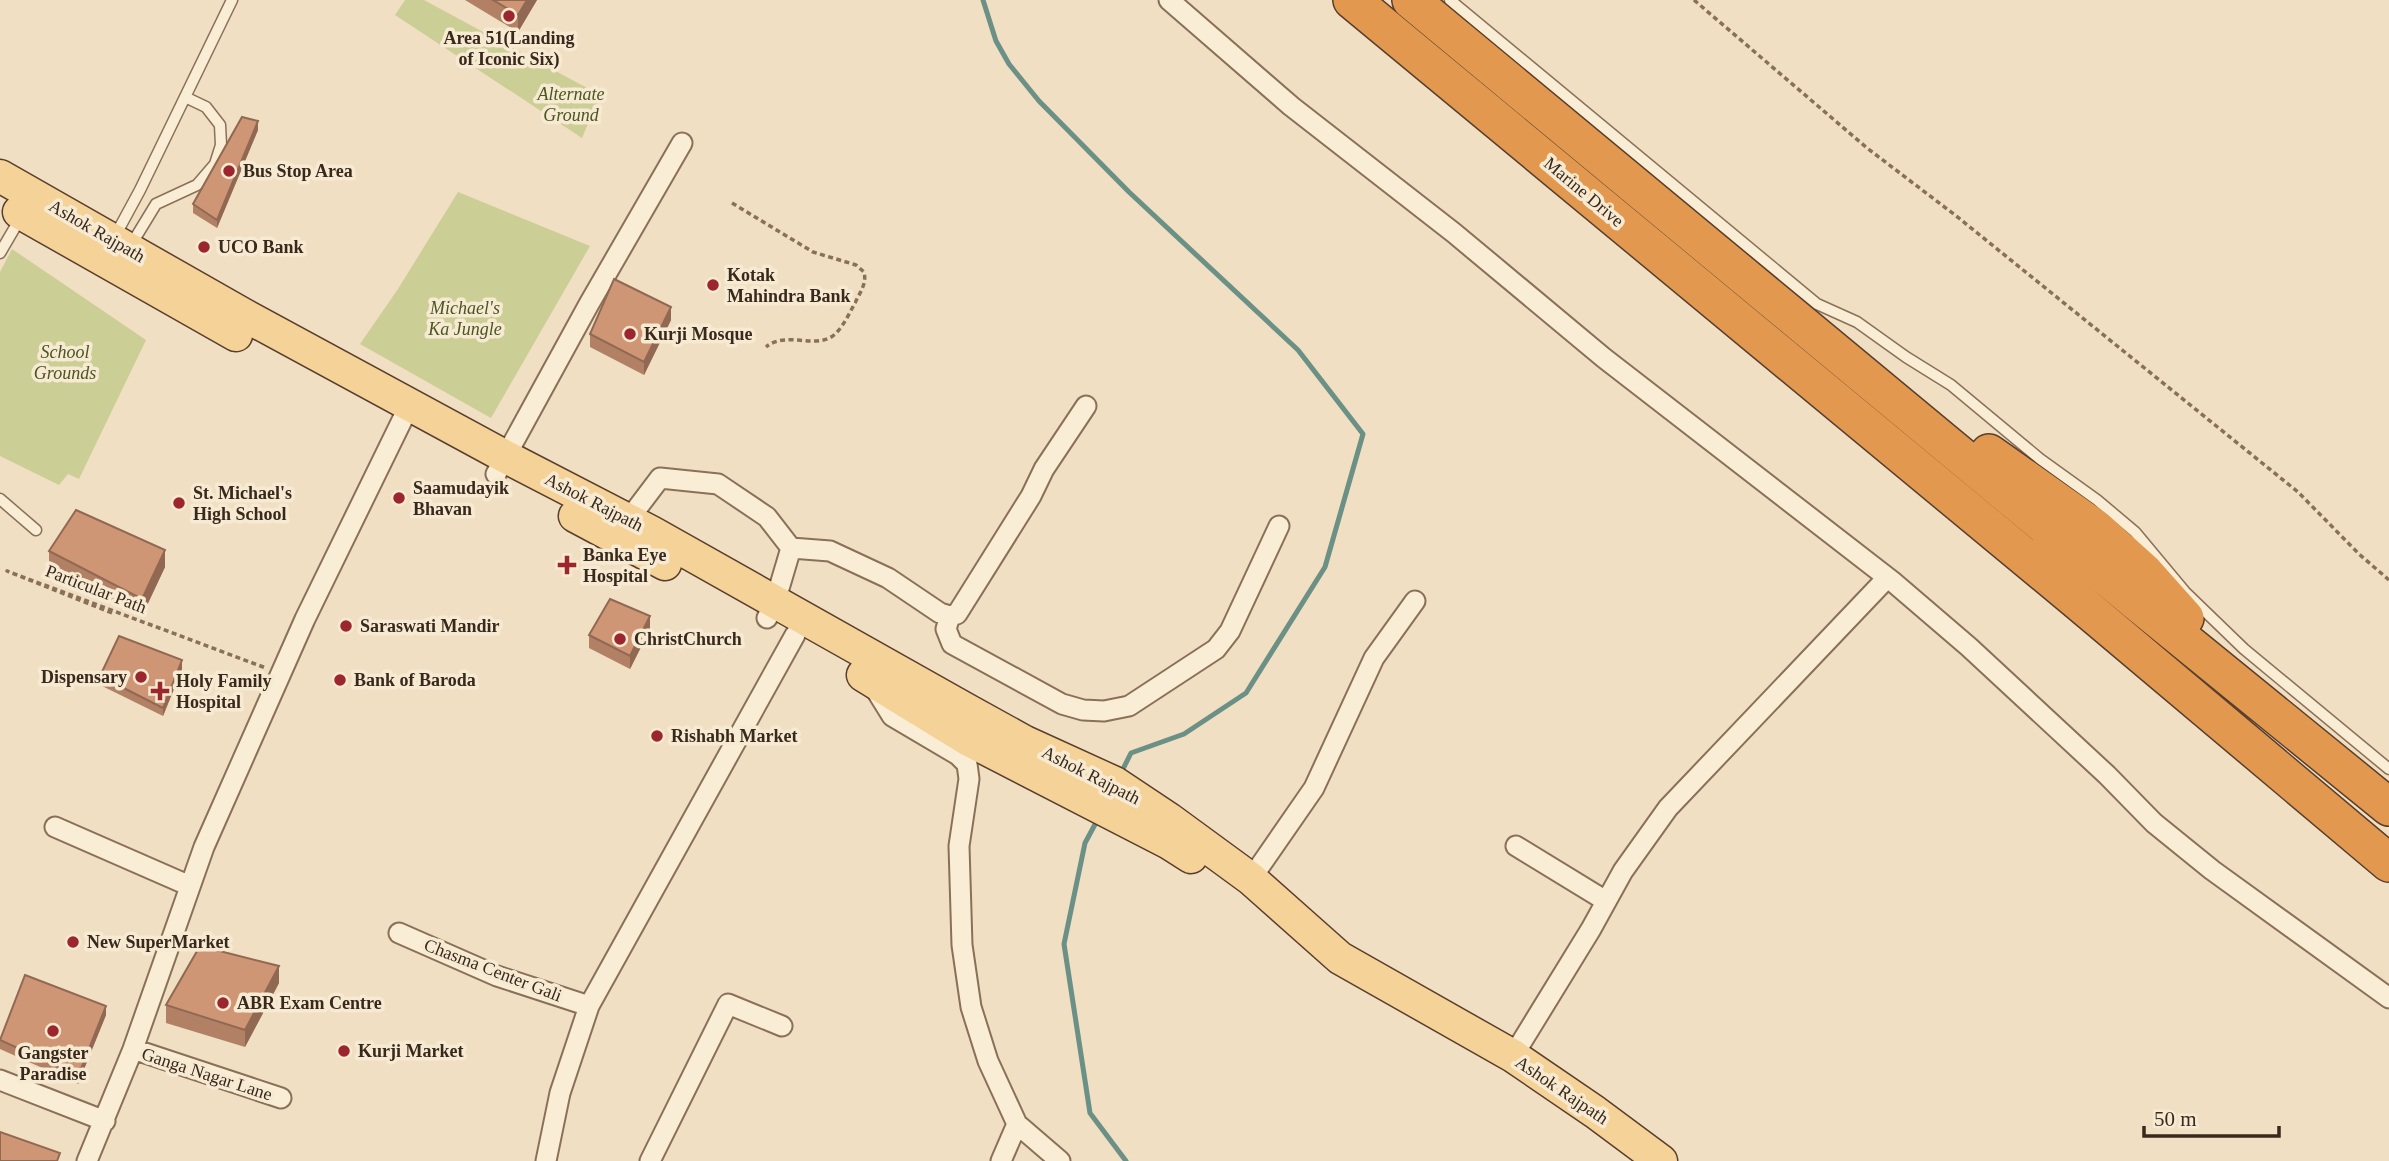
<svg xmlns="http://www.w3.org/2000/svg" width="2389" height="1161" viewBox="0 0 2389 1161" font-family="'Times New Roman',serif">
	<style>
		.green { fill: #cbce95 }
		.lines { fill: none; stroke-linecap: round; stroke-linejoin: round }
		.stream { stroke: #6b9085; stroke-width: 5 }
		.service-casing { stroke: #8a7058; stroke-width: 13 }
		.minor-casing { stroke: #8a7058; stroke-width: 23 }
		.primary-casing { stroke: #583e2d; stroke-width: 35 }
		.motorway-casing { stroke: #583e2d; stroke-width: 40 }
		.path { stroke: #8a7058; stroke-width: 3.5; stroke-dasharray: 5 3.5; stroke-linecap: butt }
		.service { stroke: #faedd5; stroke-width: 10 }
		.minor { stroke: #faedd5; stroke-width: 19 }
		.primary { stroke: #f4d298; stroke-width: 32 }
		.motorway { stroke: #e2994f; stroke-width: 37 }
		.wall { fill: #b28165 }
		.shaded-wall { fill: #916953 }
		.building { fill: #cf9676; stroke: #916953; stroke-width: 2 }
		.poi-dot { fill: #9b262e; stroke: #f7ead2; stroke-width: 2.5 }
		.labels { text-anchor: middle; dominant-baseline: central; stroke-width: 7; stroke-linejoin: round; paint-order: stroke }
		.poi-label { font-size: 18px; font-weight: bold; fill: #39291d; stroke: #f7ead2; text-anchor: start }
		.park-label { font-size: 18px; font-style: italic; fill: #4c5623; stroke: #f7ead2 }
		.street-label { font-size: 18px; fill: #39291d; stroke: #f7ead2 }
	</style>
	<rect width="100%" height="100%" fill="#f0dfc2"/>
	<path class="green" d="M 405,0 L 424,0 L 600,95 L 582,138 L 395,15 Z
		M 458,192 L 590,246 L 491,418 L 360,344 L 398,289 Z
		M 12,249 L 146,340 L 79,479 L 68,474 L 59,485 L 0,456 L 0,272 Z"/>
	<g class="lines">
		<path class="stream" d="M 983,0 L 996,41 L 1009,64 L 1039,101 L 1129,192 L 1298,350 L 1363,434 L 1325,567 L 1246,693 L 1184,734 L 1131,753 L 1121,773
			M 1099,817 L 1085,843 L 1064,944 L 1090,1113 L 1126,1161"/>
		<g class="service-casing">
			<path id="service" d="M 1450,0 L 1817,304 L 1857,322 L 1906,357 L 1951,385 L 2040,459 L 2097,500 L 2135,532 L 2185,592 L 2244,649 L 2389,769
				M 114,238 L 140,190 L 232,0
				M 131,245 L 156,204 L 197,185 L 215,164 L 221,145 L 220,125 L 206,107 L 185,97
				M 0,253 L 21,217
				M 0,499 L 36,530"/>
		</g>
		<g class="minor-casing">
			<path id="minor" d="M 1169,0 L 1291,106 L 1454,233 L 1604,358 L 1892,581 L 1969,647 L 2107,775 L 2154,823 L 2212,870 L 2389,998
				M 496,474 L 589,304 L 682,143
				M 629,519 L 660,478 L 718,484 L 767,517 L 791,548 L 775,602 L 767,618
				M 791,548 L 830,551 L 888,578 L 940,613 L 950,616 L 957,614 L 1031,496 L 1044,469 L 1086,406
				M 950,616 L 946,629 L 952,644 L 1062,704 L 1083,710 L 1104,711 L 1129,706 L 1216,649 L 1230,631 L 1279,526
				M 874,687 L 892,716 L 958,755 L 967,764 L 969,779 L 959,846 L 962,945 L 971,1007 L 988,1061 L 1017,1124 L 1001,1161
				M 55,827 L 190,886
				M 1516,846 L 1606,901
				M 1251,879 L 1314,788 L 1374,658 L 1415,601
				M 399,933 L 497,976 L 589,1006
				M 133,1049 L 281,1098
				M 1513,1056 L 1591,929 L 1623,871 L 1668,808 L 1887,578
				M 0,1080 L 105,1121
				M 1017,1124 L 1060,1161
				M 87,1161 L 133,1049 L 204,847 L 305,619 L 410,404
				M 546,1161 L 560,1093 L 589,1006 L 795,635
				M 650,1161 L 728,1004 L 782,1026"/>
		</g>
		<g class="primary-casing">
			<path id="primary" d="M 0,176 L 244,315 L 506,457 L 651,532 L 967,710 L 1025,742 L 1115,783 L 1169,819 L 1251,879 L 1340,958 L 1513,1056 L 1595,1112 L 1661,1161
				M 19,212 L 236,335
				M 575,516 L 665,564
				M 863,675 L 969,740 L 1169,843 L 1191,857"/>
		</g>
		<g class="motorway-casing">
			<path id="motorway" d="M 1352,0 L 2079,602 L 2389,863
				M 1411,0 L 2137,602 L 2389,807
				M 1989,453 L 2095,528 L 2144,572 L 2185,618"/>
		</g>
		<path class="path" d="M 1694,0 L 1867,148 L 1955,215 L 2298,492 L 2359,554 L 2389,580
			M 732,203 L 813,252 L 856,265 L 864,272 C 867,284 860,292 855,303 C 850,312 845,323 838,331 C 820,353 788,329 766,347
			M 112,613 L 7,571 L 266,668"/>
		<use href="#service" class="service"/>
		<use href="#minor" class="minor"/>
		<use href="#primary" class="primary"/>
		<use href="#motorway" class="motorway"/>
	</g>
	<path class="wall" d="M 465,0 L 537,0 L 518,32 Z
		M 258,130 L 217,228 L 193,213 L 193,204 Z
		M 671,320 L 644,375 L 590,347 L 590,334 Z
		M 49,551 L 165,567 L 142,616 L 49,568 Z
		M 650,629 L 630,669 L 589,648 L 589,635 Z
		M 182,669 L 163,716 L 100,685 L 100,676 Z
		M 279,983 L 245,1047 L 166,1023 L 166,1005 Z
		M 106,1015 L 78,1084 L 0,1049 L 0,1039 Z"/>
	<path class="shaded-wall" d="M 527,0 L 537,0 L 518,32 L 518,15 Z
		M 258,121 L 258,130 L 217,228 L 217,220 Z
		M 671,307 L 671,320 L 644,375 L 644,362 Z
		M 165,550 L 165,567 L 142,616 L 142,599 Z
		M 650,616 L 650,629 L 630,669 L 630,656 Z
		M 182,660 L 182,669 L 163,716 L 163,708 Z
		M 279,966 L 279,983 L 245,1047 L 245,1030 Z
		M 106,1006 L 106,1015 L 78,1084 L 78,1076 Z"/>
	<path class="building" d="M 493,0 L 527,0 L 518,15 Z
		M 242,117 L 258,121 L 217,220 L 193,204 Z
		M 614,279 L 671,307 L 644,362 L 590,334 Z
		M 76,510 L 165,550 L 142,599 L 49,551 Z
		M 610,599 L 650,616 L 630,656 L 589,635 Z
		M 119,636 L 182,660 L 163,708 L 100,676 Z
		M 200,946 L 279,966 L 245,1030 L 166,1005 Z
		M 25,975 L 106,1006 L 78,1076 L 0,1040 Z
		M 0,1132 L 60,1153 L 57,1161 L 0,1161 Z"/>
	<g class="poi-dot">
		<circle cx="509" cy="16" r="7"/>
		<circle cx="229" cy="171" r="7"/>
		<circle cx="204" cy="247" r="7"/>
		<circle cx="713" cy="285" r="7"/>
		<circle cx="630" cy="334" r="7"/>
		<circle cx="399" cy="498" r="7"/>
		<circle cx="179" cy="503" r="7"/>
		<path d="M563.5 554.5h7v7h7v7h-7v7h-7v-7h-7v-7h7z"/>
		<circle cx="346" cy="626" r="7"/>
		<circle cx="620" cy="639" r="7"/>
		<circle cx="141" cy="677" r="7"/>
		<circle cx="340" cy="680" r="7"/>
		<path d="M156.5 680.5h7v7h7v7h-7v7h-7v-7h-7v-7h7z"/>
		<circle cx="657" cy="736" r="7"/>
		<circle cx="73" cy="942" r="7"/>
		<circle cx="223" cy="1003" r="7"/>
		<circle cx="53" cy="1031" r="7"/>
		<circle cx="344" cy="1051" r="7"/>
	</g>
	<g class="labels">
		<g class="poi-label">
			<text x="509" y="38" text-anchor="middle">Area 51(Landing<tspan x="509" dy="21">of Iconic Six)</tspan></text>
			<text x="243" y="171">Bus Stop Area</text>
			<text x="218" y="247">UCO Bank</text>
			<text x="727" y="275">Kotak<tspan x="727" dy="21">Mahindra Bank</tspan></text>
			<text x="644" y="334">Kurji Mosque</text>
			<text x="413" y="488">Saamudayik<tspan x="413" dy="21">Bhavan</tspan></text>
			<text x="193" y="493">St. Michael's<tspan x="193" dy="21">High School</tspan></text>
			<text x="583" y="555">Banka Eye<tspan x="583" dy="21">Hospital</tspan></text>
			<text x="360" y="626">Saraswati Mandir</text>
			<text x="634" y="639">ChristChurch</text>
			<text x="127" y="677" text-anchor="end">Dispensary</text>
			<text x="354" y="680">Bank of Baroda</text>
			<text x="176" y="681">Holy Family<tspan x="176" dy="21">Hospital</tspan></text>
			<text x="671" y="736">Rishabh Market</text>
			<text x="87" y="942">New SuperMarket</text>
			<text x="237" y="1003">ABR Exam Centre</text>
			<text x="358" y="1051">Kurji Market</text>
			<text x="53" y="1053" text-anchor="middle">Gangster<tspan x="53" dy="21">Paradise</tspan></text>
		</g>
		<g class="park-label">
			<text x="571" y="94">Alternate<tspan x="571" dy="21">Ground</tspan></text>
			<text x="465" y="308">Michael's<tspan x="465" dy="21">Ka Jungle</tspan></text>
			<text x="65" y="352">School<tspan x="65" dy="21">Grounds</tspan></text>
		</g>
		<g class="street-label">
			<text transform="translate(1584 192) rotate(40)">Marine Drive</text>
			<text transform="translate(97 231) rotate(30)">Ashok Rajpath</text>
			<text transform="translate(594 502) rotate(27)">Ashok Rajpath</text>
			<text transform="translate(96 589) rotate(21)">Particular Path</text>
			<text transform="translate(1091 775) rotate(27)">Ashok Rajpath</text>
			<text transform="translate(493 970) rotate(21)">Chasma Center Gali</text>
			<text transform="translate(207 1074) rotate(18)">Ganga Nagar Lane</text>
			<text transform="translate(1562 1090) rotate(34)">Ashok Rajpath</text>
		</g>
	</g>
	<path d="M2144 1126v10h135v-10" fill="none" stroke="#39291d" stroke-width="3.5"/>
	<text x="2154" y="1126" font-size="21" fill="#39291d" stroke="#f7ead2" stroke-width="5" paint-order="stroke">50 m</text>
</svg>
